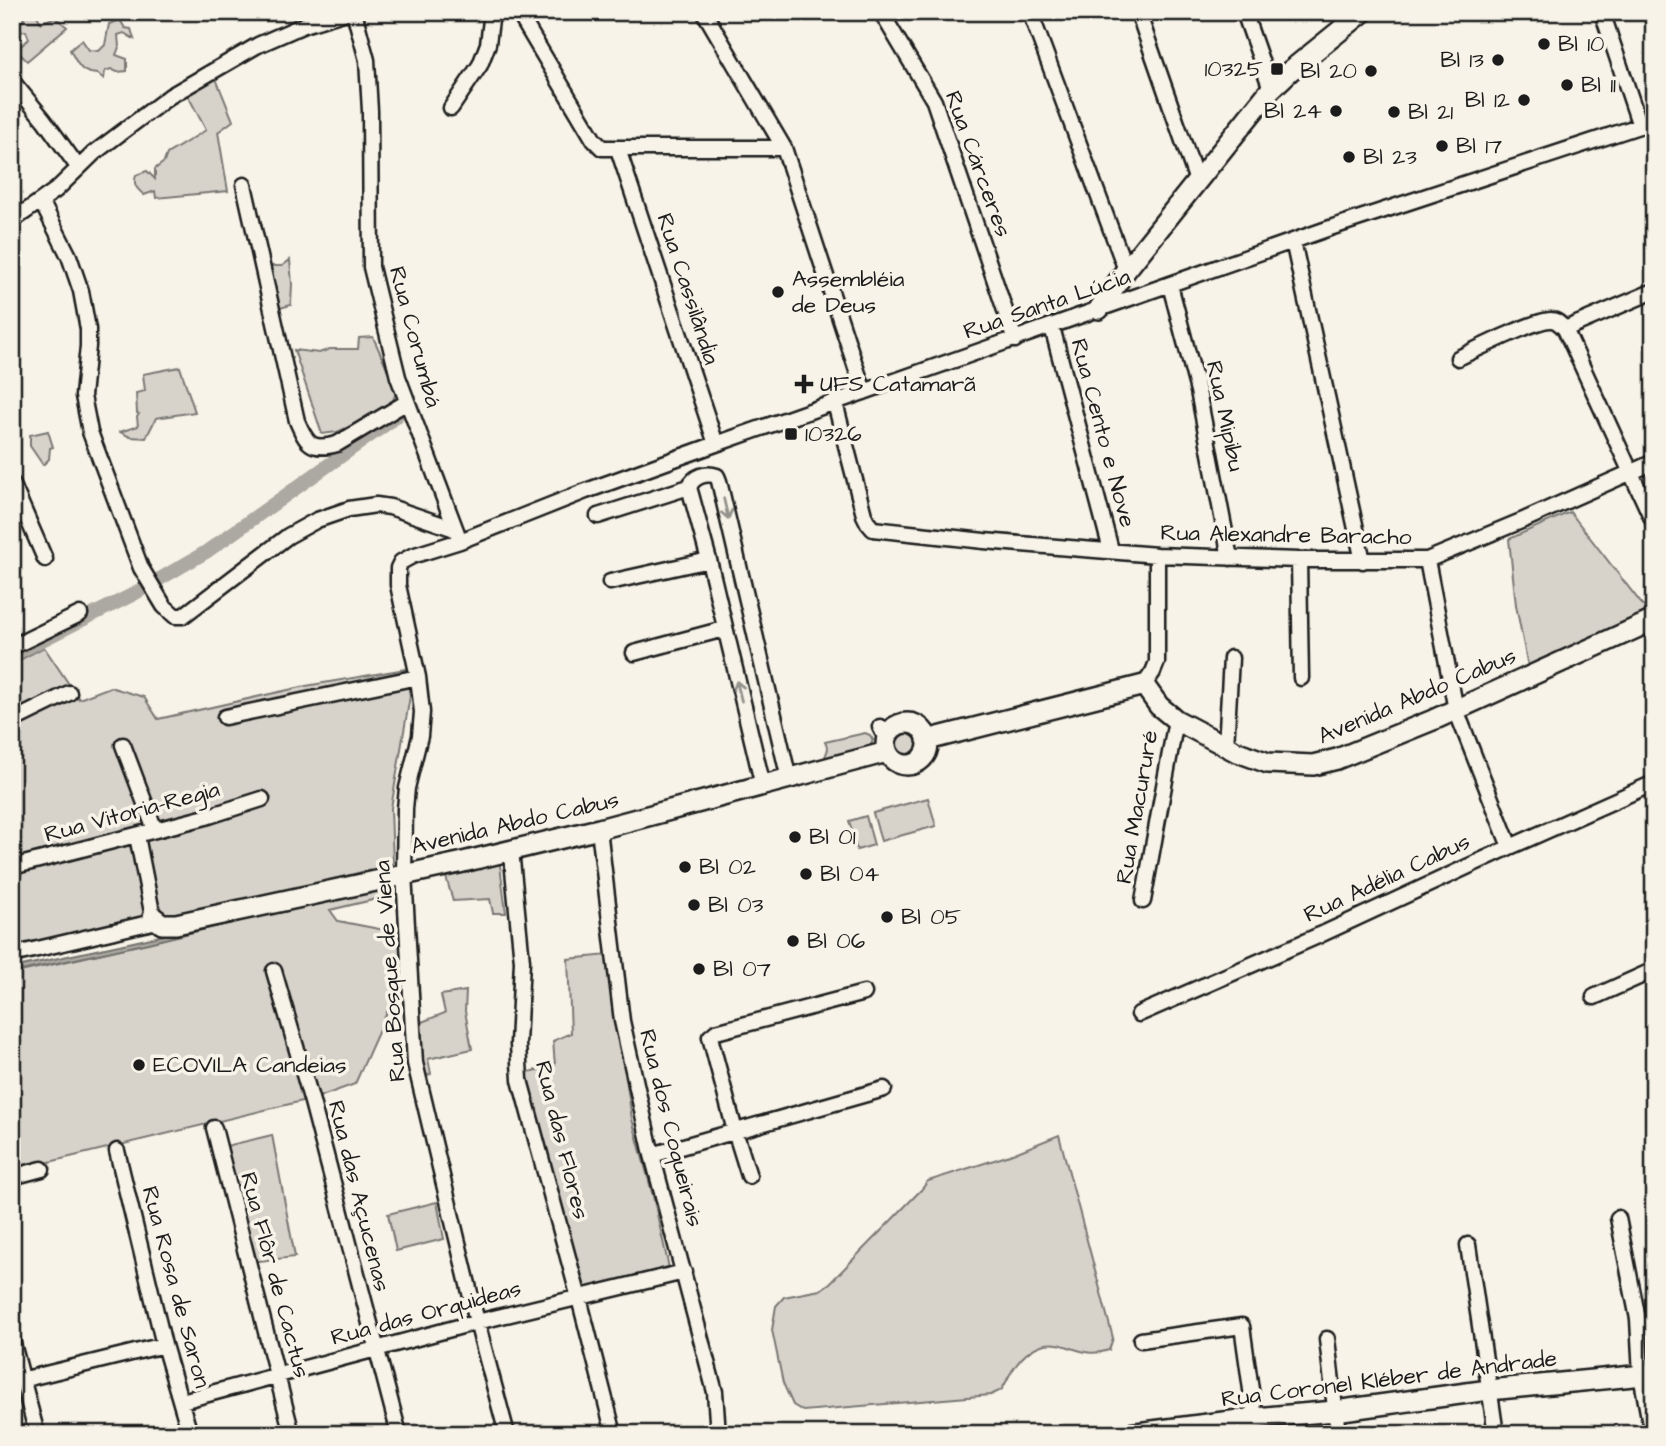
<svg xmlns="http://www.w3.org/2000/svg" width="1666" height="1446" viewBox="0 0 1666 1446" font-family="'Architects Daughter',sans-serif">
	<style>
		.green { fill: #d7d3cb; stroke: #7a7874; stroke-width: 2 }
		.water { fill: #aca9a2; stroke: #72716c; stroke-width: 2 }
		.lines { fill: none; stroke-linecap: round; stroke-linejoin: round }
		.canal { stroke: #aca9a2; stroke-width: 14 }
		.minor-casing { stroke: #1c1c1c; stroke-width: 19 }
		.major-casing { stroke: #1c1c1c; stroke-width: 24 }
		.minor { stroke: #f7f3e8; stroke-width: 14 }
		.major { stroke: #f7f3e8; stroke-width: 19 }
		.oneway { stroke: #94928c }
		.poi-dot { fill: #1c1c1c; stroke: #f7f3e8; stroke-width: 2.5 }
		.labels { text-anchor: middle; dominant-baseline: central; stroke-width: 7; stroke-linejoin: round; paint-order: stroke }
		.poi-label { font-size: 23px; fill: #1c1c1c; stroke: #f7f3e8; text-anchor: start }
		.street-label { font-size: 23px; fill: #1c1c1c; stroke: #f7f3e8 }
	</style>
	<rect width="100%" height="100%" fill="#f7f3e8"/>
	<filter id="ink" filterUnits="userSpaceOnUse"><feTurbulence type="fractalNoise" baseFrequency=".0143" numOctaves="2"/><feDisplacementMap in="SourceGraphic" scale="14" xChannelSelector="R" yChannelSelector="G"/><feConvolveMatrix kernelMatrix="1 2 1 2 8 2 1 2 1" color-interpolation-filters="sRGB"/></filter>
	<g filter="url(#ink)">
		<path class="green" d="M 22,12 L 35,12 L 41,23 L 55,17 L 67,27 L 27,61 L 16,50 L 29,39 L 26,31 L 20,32 L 16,25 L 24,19 Z
			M 120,20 L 125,28 L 131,29 L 134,39 L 124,33 L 118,35 L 119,47 L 116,55 L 127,59 L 127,71 L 117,72 L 111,69 L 105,71 L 104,79 L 98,74 C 80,74 78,64 70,50 L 82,40 L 89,50 L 99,51 L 105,45 L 109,24 Z
			M 215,76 L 233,121 L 218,132 L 228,191 L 156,198 L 155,191 L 144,195 C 136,188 133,185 136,175 L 147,171 L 155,179 L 155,169 L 164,162 L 167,154 L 206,130 L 186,92 Z
			M 290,260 L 292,284 L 291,305 L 276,309 L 269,266 L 282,266 Z
			M 373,337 L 397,390 L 389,410 L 337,432 L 322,434 L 294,350 L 319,353 L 330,349 L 358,349 L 359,338 Z
			M 180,367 L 195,412 L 156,418 L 146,438 L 130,437 L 120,432 L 138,426 L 137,417 L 139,414 L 137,413 L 136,393 L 145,391 L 143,374 Z
			M 48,431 L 53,447 L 50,448 L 49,459 L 43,465 L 30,446 L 30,435 Z
			M 1570,512 L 1647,611 L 1528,667 L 1516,605 L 1509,539 Z
			M 44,647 L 79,699 L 110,687 L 144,697 L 158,719 L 306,686 L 406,669 L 410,696 L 391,808 L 393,864 L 12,962 L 12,664 Z
			M891 744a16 16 0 1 1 32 0a16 16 0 1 1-32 0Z
			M 865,733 L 870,735 L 873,740 L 870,747 L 823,762 L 828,749 L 825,742 Z
			M 928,798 L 936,826 L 881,841 L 873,813 Z
			M 866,816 L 874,845 L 857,850 L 849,821 Z
			M 499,857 L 506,913 L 493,913 L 490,899 L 453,901 L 444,870 Z
			M 395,885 L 398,894 L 330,910 L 338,921 L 400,933 L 400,983 L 355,1084 L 319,1097 L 12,1171 L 12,974 Z
			M 608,955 L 632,1119 L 653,1196 L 669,1268 L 585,1288 L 524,1073 L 555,1066 L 553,1041 L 571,1033 L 568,959 Z
			M 466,991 L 465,1011 L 472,1049 L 428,1059 L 431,1074 L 420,1079 L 414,1025 L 445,1013 L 441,995 Z
			M 272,1135 L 295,1257 L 251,1262 L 222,1147 Z
			M 1059,1135 L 1113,1338 L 1109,1350 C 1081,1360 1068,1340 1045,1344 C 1028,1348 1017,1362 1009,1376 C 1007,1380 1004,1387 1001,1390 C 998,1392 994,1393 991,1395 L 803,1411 L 793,1405 L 783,1383 L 772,1330 L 776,1306 L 784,1297 L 820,1290 L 830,1283 L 921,1190 L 928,1181 L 1010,1155 Z
			M 437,1202 L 444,1239 L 396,1251 L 388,1214 Z"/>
		<path class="water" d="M 309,904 L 148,943 L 12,973 L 12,968 Z"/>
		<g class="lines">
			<path class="canal" d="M 12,655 L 134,594 L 206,552 L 396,417"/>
			<g class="minor-casing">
				<path id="minor" d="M 354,12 L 367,60 L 370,111 L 371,267 L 398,377 L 457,533
					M 518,12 L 594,140 L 602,148 L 784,148
					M 704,12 L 784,148 L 864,392
					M 881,12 L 934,101 L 1015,340
					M 1030,12 L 1126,270
					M 1138,12 L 1197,181
					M 1244,12 L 1271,89
					M 1602,12 L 1640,126
					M 12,81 L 44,120 L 78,167
					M 451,108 L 480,65 L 488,44 L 492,12
					M 618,149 L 716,444
					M 244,185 L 297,421 C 307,444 311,451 337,444 L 407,402
					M 41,201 L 69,256 L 81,291 L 88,329 L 88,346 L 83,396 L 90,432 L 141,568 L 164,606 L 175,616 L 183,616 L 288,536 L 317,520 L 349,509 L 376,505 L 390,507 L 455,529
					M 12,221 L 56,190 L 94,153 L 170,96 L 258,45 L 304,25 L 347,12
					M 1293,241 L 1363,561
					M 1170,285 L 1198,391 L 1230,558
					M 1052,327 L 1111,550
					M 1565,329 L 1654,291
					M 1458,358 C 1475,350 1537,319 1551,320 C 1557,320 1561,325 1565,329 L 1654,523
					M 835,403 L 864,515 L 868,523 L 873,529 L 984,541 L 1157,555 L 1299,560 L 1427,560 L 1526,519 L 1654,462
					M 12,483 L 45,559
					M 689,487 L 709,560 L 763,786
					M 598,516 L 689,487 C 694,476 706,472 717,476 L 719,481 L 789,779
					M 1299,560 L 1301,678
					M 1427,560 L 1456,710 L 1510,847
					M 610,582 L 709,560
					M 12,647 L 80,614
					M 634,653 L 724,629
					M 1144,685 L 1153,672 L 1157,662 L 1157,555
					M 225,717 L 418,677
					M 12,721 L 69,693
					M 880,727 L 882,731 L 890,732
					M 123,745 L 155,830
					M 1226,747 L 1231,658
					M 599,829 L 622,1021 L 652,1155 L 715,1392 L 718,1434
					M 137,836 L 153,917
					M 511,850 L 522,961 L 518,1044 L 520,1080 L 579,1298 L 614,1434
					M 12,867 L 206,817 L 262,799
					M 1143,901 L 1176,720
					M 12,955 L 157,921
					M 274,971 L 312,1102 L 399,1434
					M 1594,997 L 1654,970
					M 1139,1014 L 1320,935 L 1510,847 L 1654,783
					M 214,1128 L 292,1434
					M 117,1151 L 164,1345 L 190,1434
					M 652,1155 L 884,1089
					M 749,1176 L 735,1131 L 710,1037 L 716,1032 L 864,993
					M 12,1177 L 42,1169
					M 1618,1218 L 1638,1319 L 1641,1375 L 1652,1434
					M 1468,1245 L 1496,1434
					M 1327,1339 L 1338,1434
					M 12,1340 L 37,1434
					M 1141,1340 L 1242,1326 L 1255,1418
					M 21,1380 L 164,1345
					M 182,1401 L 477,1322 L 684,1272
					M 507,1434 L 477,1322 L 415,1063 L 404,874 L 405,809 L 407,788 L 420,736 L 422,712 L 418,677 L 398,585 L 398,568 L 401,562 L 412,556 L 460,541 L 586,491 L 716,444 L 1099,309 L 1327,229 L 1654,121"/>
			</g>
			<g class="major-casing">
				<path id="major" d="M 1099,309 L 1126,270 L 1271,89 L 1290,71 L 1363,12
					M886 744a21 21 0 1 1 42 0a21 21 0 1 1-42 0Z
					M 927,740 L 1144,685 L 1159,706 L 1176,720 L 1235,751 L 1268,763 L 1313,765 L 1337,759 L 1433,720 L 1654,620
					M 153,917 L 162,924 L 176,924 L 459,863 L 599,829 L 887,752
					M 1129,1434 L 1255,1418 L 1335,1411 L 1489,1390 L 1654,1374"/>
			</g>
			<use href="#minor" class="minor"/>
			<use href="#major" class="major"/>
		</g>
		<defs><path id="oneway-shaft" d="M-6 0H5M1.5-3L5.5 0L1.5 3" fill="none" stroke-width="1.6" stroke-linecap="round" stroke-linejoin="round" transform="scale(1.75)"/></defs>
		<g class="oneway">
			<use href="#oneway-shaft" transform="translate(726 509) rotate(77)"/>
			<use href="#oneway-shaft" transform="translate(739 691) rotate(-104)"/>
		</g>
	</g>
	<g class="poi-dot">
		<circle cx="1544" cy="44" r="7"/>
		<circle cx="1498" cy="60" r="7"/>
		<rect x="1270" y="62" width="14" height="14" rx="3.5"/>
		<circle cx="1371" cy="71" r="7"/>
		<circle cx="1567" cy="85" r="7"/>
		<circle cx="1524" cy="100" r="7"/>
		<circle cx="1336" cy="111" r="7"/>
		<circle cx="1394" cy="112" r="7"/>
		<circle cx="1442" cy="146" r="7"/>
		<circle cx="1349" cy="157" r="7"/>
		<circle cx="778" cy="292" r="7"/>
		<path d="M800.5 373.5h7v7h7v7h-7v7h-7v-7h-7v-7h7z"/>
		<rect x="784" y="427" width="14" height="14" rx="3.5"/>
		<circle cx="795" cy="837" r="7"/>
		<circle cx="685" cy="867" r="7"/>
		<circle cx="806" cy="874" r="7"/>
		<circle cx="694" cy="905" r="7"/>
		<circle cx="887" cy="917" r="7"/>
		<circle cx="793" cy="941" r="7"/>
		<circle cx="699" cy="969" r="7"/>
		<circle cx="139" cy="1065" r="7"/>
	</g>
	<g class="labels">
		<g class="poi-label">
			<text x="1558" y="44">Bl 10</text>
			<text x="1484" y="60" text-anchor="end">Bl 13</text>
			<text x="1263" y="69" text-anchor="end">10325</text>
			<text x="1357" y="71" text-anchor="end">Bl 20</text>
			<text x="1581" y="85">Bl 11</text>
			<text x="1510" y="100" text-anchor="end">Bl 12</text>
			<text x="1322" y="111" text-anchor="end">Bl 24</text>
			<text x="1408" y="112">Bl 21</text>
			<text x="1456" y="146">Bl 17</text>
			<text x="1363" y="157">Bl 23</text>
			<text x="792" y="279">Assembléia<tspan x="792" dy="26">de Deus</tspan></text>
			<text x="820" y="384">UFS Catamarã</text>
			<text x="805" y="434">10326</text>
			<text x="809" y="837">Bl 01</text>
			<text x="699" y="867">Bl 02</text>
			<text x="820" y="874">Bl 04</text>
			<text x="708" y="905">Bl 03</text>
			<text x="901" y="917">Bl 05</text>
			<text x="807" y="941">Bl 06</text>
			<text x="713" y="969">Bl 07</text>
			<text x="153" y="1065">ECOVILA Candeias</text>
		</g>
		<g class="street-label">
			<text transform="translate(978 164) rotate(70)">Rua Cárceres</text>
			<text transform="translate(688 289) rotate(72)">Rua Cassilândia</text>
			<text transform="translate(1047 304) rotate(-19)">Rua Santa Lúcia</text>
			<text transform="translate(415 337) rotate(75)">Rua Corumbá</text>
			<text transform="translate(1225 416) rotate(78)">Rua Mipibu</text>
			<text transform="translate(1103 433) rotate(75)">Rua Cento e Nove</text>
			<text transform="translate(1286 535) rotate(1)">Rua Alexandre Baracho</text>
			<text transform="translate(1417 696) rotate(-23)">Avenida Abdo Cabus</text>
			<text transform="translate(1137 807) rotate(-80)">Rua Macururé</text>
			<text transform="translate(132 812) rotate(-15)">Rua Vitoria-Regia</text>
			<text transform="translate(515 823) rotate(-13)">Avenida Abdo Cabus</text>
			<text transform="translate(1387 878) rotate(-25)">Rua Adélia Cabus</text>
			<text transform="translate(390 971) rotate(-94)">Rua Bosque de Viena</text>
			<text transform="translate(671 1128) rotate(76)">Rua dos Coqueirais</text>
			<text transform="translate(562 1140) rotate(76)">Rua das Flores</text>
			<text transform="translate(359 1196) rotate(76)">Rua das Açucenas</text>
			<text transform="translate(275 1275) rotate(75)">Rua Flôr de Cactus</text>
			<text transform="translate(176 1287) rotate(75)">Rua Rosa de Saron</text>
			<text transform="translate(426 1313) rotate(-15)">Rua das Orquideas</text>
			<text transform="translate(1389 1379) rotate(-7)">Rua Coronel Kléber de Andrade</text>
		</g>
	</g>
	<rect width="1666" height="1446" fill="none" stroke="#f7f3e8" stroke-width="42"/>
	<rect x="21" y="21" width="1624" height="1404" fill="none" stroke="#1c1c1c" stroke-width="2.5" filter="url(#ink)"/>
</svg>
